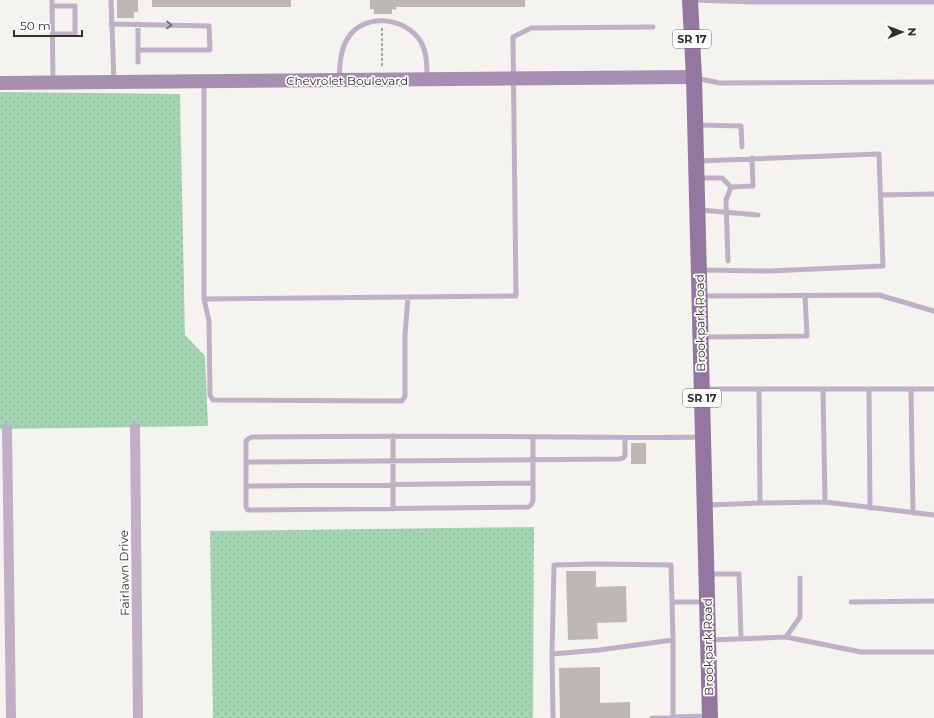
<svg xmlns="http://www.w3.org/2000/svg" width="934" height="718" viewBox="0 0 934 718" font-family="Montserrat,sans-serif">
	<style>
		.grass { fill: url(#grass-dots) }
		.building { fill: #bdb8b6 }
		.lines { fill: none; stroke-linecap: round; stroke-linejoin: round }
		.path { stroke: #8e8c89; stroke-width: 1.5; stroke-dasharray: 3 2; stroke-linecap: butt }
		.service { stroke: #c0b0c7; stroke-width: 5 }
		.minor { stroke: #c0b0c7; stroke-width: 10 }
		.secondary { stroke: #a68fb1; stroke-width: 14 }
		.primary { stroke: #9377a0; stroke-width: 16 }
		.oneway { stroke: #6b646c }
		.labels { text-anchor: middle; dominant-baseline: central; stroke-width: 3.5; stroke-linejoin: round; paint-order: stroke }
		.shield { fill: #fff; stroke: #706f6d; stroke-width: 1 }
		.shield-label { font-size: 11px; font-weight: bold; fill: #32312f }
		.street-label { font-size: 12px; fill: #32312f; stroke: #fff }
	</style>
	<defs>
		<pattern id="grass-dots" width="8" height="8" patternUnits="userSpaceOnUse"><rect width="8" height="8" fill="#a4d5b2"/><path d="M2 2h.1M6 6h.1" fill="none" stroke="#8eb799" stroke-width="1.8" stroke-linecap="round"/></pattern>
	</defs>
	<rect width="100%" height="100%" fill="#f5f3ef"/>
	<path class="grass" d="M 0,92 L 180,94 L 185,335 L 205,356 L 208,426 L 0,429 Z
		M 534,527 L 533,718 L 213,718 L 210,531 Z"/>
	<path class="building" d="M 117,0 L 138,0 L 138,12 L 134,12 L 134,18 L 117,18 Z
		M 152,0 L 291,0 L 291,7 L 152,7 Z
		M 370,0 L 525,0 L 525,7 L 396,7 L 396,10 L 392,9 L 392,14 L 374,14 L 374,9 L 370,9 Z
		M 631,443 L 646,443 L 646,464 L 631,464 Z
		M 566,571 L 596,571 L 596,587 L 626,586 L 627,622 L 597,623 L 598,639 L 568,640 Z
		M 600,667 L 600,703 L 630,702 L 630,718 L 560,718 L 559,668 Z"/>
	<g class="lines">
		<path class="path" d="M 382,66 L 382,28"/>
		<path class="service" d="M 52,0 L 53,81
			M 111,0 L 114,81
			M 693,0 L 753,2 L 934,2
			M 52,6 L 75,6 L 75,34 L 52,34
			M 111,24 L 209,26 L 210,50 L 138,50
			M 138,24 L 138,62
			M 696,78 L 719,83 L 934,82
			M 339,79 C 340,65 340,50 348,38 C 364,12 406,17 421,42 C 427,53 427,66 427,78
			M 204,83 L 204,299 L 516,296 L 513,37 L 531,28 L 653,27
			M 698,125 L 741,126 L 742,147
			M 699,161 L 879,154 L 883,266 L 769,271 L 702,270
			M 698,178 L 722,178 L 731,187
			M 880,195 L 934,194
			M 700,210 L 758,215
			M 728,261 L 726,200 L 731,187 L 753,186 L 752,158
			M 702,296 L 879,295 L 934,311
			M 204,299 L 209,321 L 210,395 L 213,400 L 402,401 L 405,396 L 405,335 L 408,297
			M 702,337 L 807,336 L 805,295
			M 705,389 L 759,389
			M 823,389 L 825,502
			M 869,389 L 870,508
			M 911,390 L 913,513
			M 533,437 L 533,501 L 531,505 L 528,507 L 254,510 L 248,510 L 246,507 L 246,441 L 248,439 L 252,437 C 356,436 461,436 566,437 C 611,437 656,438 702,437
			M 246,462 L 619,459 L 623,458 L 625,456 L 625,438
			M 246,486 L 533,483
			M 760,503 L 759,389 L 934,389
			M 708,505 L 760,503 L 825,502 L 934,515
			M 393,509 L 393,436
			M 709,574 L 739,574 L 741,638
			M 672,602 L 673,640 L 599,650 L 552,654 L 554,565 L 596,564 L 671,565 L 672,602 L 706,602
			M 851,602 L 934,601
			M 786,637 L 800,617 L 800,578
			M 673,640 L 673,717 L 708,716
			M 711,640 L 786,637 L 861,652 L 934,652
			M 552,654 L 553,718
			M 652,718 L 673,718"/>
		<path class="minor" d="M 135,427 L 138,718
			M 7,428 L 11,718"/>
		<path class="secondary" d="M 0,83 L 694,77"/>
		<path class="primary" d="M 690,0 L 694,77 L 710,718"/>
	</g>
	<defs><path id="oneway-chevron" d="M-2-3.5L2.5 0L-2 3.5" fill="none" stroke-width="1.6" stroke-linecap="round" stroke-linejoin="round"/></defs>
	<use class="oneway" href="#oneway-chevron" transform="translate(169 25) rotate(1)"/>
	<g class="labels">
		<g class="shield">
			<rect x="673" y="30" width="38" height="18" rx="3"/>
			<rect x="683" y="389" width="38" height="18" rx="3"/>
		</g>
		<g class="shield-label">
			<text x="692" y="39">SR 17</text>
			<text x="702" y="398">SR 17</text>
		</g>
		<g class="street-label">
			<text x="347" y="80">Chevrolet Boulevard</text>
			<text transform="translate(700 323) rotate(-91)">Brookpark Road</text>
			<text transform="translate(124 573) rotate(-91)">Fairlawn Drive</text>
			<text transform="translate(708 647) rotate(-91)">Brookpark Road</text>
		</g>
	</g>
	<g transform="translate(902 32) rotate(89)" stroke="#ffffff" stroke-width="3" paint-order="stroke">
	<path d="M0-3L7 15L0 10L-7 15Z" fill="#32312f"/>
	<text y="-6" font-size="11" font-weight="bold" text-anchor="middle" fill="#32312f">N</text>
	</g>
	<path d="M14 30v6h68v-6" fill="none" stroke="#32312f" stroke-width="2"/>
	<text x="20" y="30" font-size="12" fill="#32312f" stroke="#ffffff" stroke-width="3" paint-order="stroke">50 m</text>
</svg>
